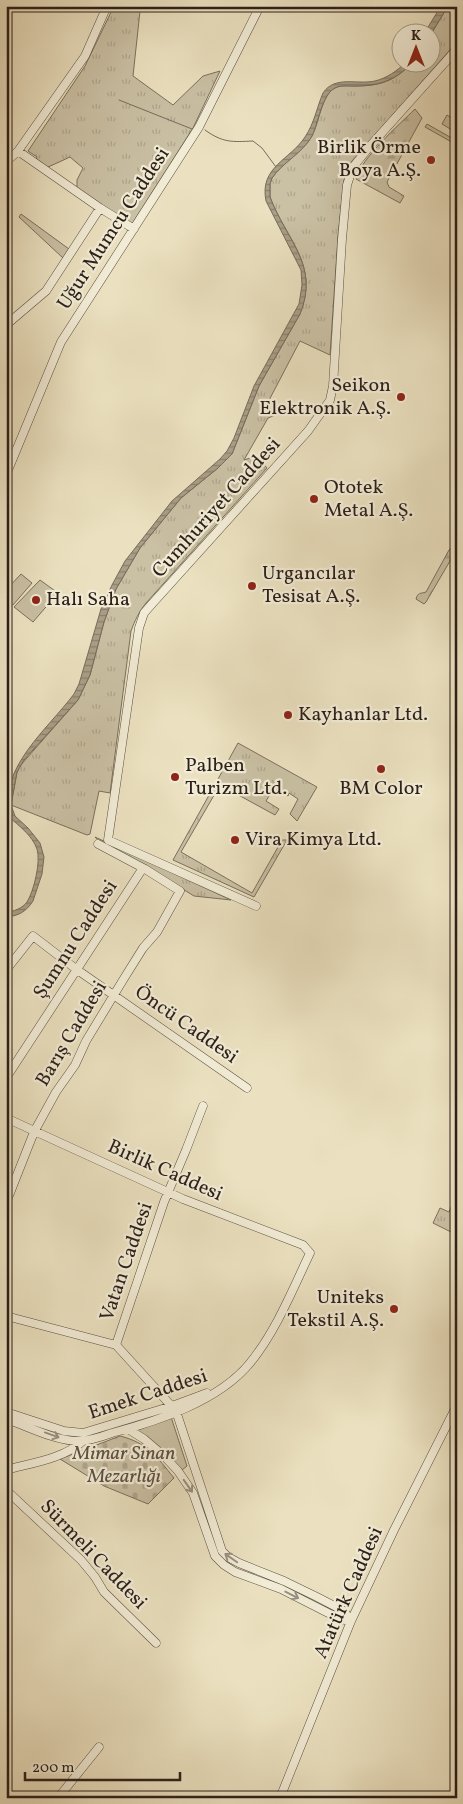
<svg xmlns="http://www.w3.org/2000/svg" width="463" height="1804" viewBox="0 0 463 1804" font-family="Vollkorn,serif">
	<style>
		.grass { fill: url(#grass-tufts); stroke: #7a705e }
		.forest { fill: url(#forest-firs); stroke: #7a705e }
		.cemetery { fill: url(#cemetery-stones); stroke: #7a705e }
		.park { fill: #cac0a4; stroke: #7a705e }
		.water { fill: url(#water-rules); stroke: #766c5b }
		.lines { fill: none; stroke-linecap: round; stroke-linejoin: round }
		.stream { stroke: #766c5b; stroke-width: 1 }
		.tertiary-casing { stroke: #5a5043; stroke-width: 9 }
		.tertiary { stroke: #f2ecd6; stroke-width: 8 }
		.oneway { stroke: #989081 }
		.poi-dot { fill: #8f2418; stroke: #f2ecd6; stroke-width: 2 }
		.labels { text-anchor: middle; dominant-baseline: central; stroke-width: 4.5; stroke-linejoin: round; paint-order: stroke }
		.poi-label { font-size: 20px; fill: #2a1f19; stroke: #f2ecd6; text-anchor: start }
		.street-label { font-size: 20px; fill: #2a1f19; stroke: #f2ecd6 }
		.park-label { font-size: 20px; font-style: italic; fill: #5a4f43; stroke: #f2ecd6 }
	</style>
	<defs>
		<pattern id="grass-tufts" width="24" height="20" patternUnits="userSpaceOnUse" patternTransform="scale(1.25)"><rect width="24" height="20" fill="#cac0a4"/><path d="M3 7l-1-3M5 7V3M7 7l1-3M15 17l-1-3M17 17v-4M19 17l1-3" fill="none" stroke="#aea58d"/></pattern>
		<pattern id="forest-firs" width="22" height="20" patternUnits="userSpaceOnUse" patternTransform="scale(1.25)"><rect width="22" height="20" fill="#cac0a4"/><path d="M5 1l3.5 6h-7zM16 11l3.5 6h-7z" fill="#aea58d"/></pattern>
		<pattern id="cemetery-stones" width="16" height="16" patternUnits="userSpaceOnUse" patternTransform="scale(1.25)"><rect width="16" height="16" fill="#cac0a4"/><path d="M2 7V4a2 2 0 0 1 4 0v3zM10 15v-3a2 2 0 0 1 4 0v3z" fill="#aea58d"/></pattern>
		<pattern id="water-rules" width="6" height="5" patternUnits="userSpaceOnUse" patternTransform="scale(1.25)"><rect width="6" height="5" fill="#a99f87"/><path d="M0 2.5h6" fill="none" stroke="#8a816e"/></pattern>
	</defs>
	<rect width="100%" height="100%" fill="#ebe1c0"/>
	<filter id="stains"><feTurbulence type="fractalNoise" baseFrequency=".004" numOctaves="4"/><feColorMatrix values="0 0 0 0 .2 0 0 0 0 .09 0 0 0 0 .02 0 0 0 .5 -.17"/></filter>
	<radialGradient id="worn" r=".72"><stop offset=".6" stop-color="#630" stop-opacity="0"/><stop offset="1" stop-color="#630" stop-opacity=".3"/></radialGradient>
	<path class="grass" d="M 114,6 L 146,6 L 140,11 L 133,76 L 173,105 L 203,76 L 220,71 L 193,128 L 132,224 L 77,189 L 77,180 L 83,168 L 70,157 L 46,168 L 36,160 L 37,157 L 28,151 L 85,66 Z
		M 448,6 L 457,6 L 457,42 L 360,152 L 352,161 L 344,180 L 338,236 L 330,355 L 300,341 L 266,406 L 278,414 L 268,418 L 244,460 L 256,456 L 267,468 L 146,603 C 139,612 135,620 131,631 L 110,793 L 99,791 L 90,834 L 87,835 L 11,805 L 17,772 L 20,766 L 78,700 L 90,675 L 104,622 L 116,589 L 140,548 L 181,498 L 218,468 L 232,454 L 259,386 L 300,314 C 320,264 286,240 270,197 L 270,184 L 272,178 C 283,162 302,153 312,136 C 319,123 322,94 335,88 C 340,85 347,86 354,86 C 380,86 393,82 412,63 L 430,62 L 431,34 Z
		M 238,743 L 317,787 L 297,821 L 290,814 L 298,799 L 289,793 L 288,796 L 274,788 L 266,801 L 279,809 L 275,815 L 220,785 L 181,852 L 252,893 L 282,840 L 287,840 L 254,897 L 173,860 Z
		M 95,837 L 231,900 L 194,896 L 149,868 L 102,845 Z
		M 451,1207 L 457,1210 L 457,1235 L 433,1223 L 440,1208 L 449,1212 Z"/>
	<path class="forest" d="M 415,109 L 422,118 L 387,182 L 389,187 L 404,196 L 400,203 L 356,179 C 361,158 399,125 415,109 Z
		M 447,115 L 457,121 L 457,133 L 442,124 Z
		M 427,124 L 457,141 L 457,145 L 425,127 Z
		M 454,545 L 457,546 L 457,549 L 426,602 L 424,604 L 416,599 C 418,592 420,594 426,592 L 449,550 Z"/>
	<path class="cemetery" d="M 120,1436 C 148,1443 157,1457 174,1478 L 148,1504 L 104,1486 L 60,1459 Z"/>
	<path class="park" d="M 21,214 L 69,249 L 63,258 L 19,217 Z
		M 21,574 L 32,583 L 13,605 L 6,600 L 6,590 Z
		M 40,580 L 58,593 L 33,622 L 14,607 Z
		M 171,1417 L 187,1466 L 182,1470 L 158,1446 L 136,1431 Z"/>
	<path class="water" d="M 441,6 L 448,6 L 431,34 L 430,32 L 425,32 Z
		M 405,63 L 412,63 C 395,81 378,86 354,86 C 347,86 340,85 335,88 C 322,94 318,124 312,136 C 303,153 283,162 272,178 L 270,184 L 270,197 C 286,240 320,265 300,314 L 259,386 L 232,454 L 218,468 L 181,498 L 140,548 L 116,589 L 104,622 L 90,675 L 78,700 L 24,760 L 17,772 L 11,805 L 15,816 L 28,828 L 40,843 L 44,857 L 42,874 L 33,901 C 26,912 18,916 6,917 L 6,912 C 13,912 23,908 27,902 C 34,891 41,861 37,849 C 32,835 19,826 8,816 C 0,766 47,730 74,694 L 79,684 L 101,609 L 112,585 L 125,561 L 172,501 L 220,459 L 227,451 L 234,438 L 254,386 L 299,304 L 302,285 L 301,270 L 266,201 C 259,167 290,160 305,137 C 314,124 317,107 323,93 C 335,75 357,85 375,81 C 387,78 397,71 405,63 Z"/>
	<g class="lines">
		<path class="stream" d="M 119,100 L 192,129
			M 205,130 C 223,143 232,142 253,141 L 262,148 L 276,167"/>
		<g class="tertiary-casing">
			<path id="tertiary" d="M 18,151 L 100,208 L 134,229
				M 6,162 L 18,151 L 85,56 L 107,6
				M 6,325 L 46,291 L 100,208
				M 6,475 L 61,342 L 199,127 L 260,6
				M 256,906 L 108,840 L 139,628 L 144,613 L 151,605 L 308,431 L 330,400 L 333,386 L 342,239 L 347,185 L 353,167 L 371,145 L 457,49
				M 6,970 L 33,936 L 76,969 L 247,1088
				M 6,1078 L 141,871
				M 6,1118 L 183,1199 L 303,1245 L 310,1253 C 292,1291 276,1331 250,1363 C 219,1401 158,1421 112,1433 C 101,1437 87,1442 75,1441 C 54,1440 27,1426 6,1419
				M 6,1203 L 34,1132 L 56,1092 L 75,1065 L 86,1041 L 123,980 L 143,948 L 157,932 L 180,891 L 145,869 L 98,844
				M 6,1316 L 116,1345 L 176,1411 L 222,1551 L 228,1557 L 239,1563 L 284,1581 L 317,1597 L 344,1611 L 351,1621
				M 116,1345 L 164,1202 L 186,1150 L 203,1106
				M 6,1412 L 64,1431 L 83,1433 L 172,1406 L 207,1393
				M 128,1429 L 144,1439 L 164,1456 L 178,1471 L 193,1493 L 215,1556 L 224,1565 L 235,1572 L 281,1589 L 340,1619 L 351,1621
				M 6,1470 C 31,1463 63,1459 83,1441
				M 6,1490 L 81,1560 L 95,1577 L 104,1592 L 156,1643
				M 6,1792 L 14,1798
				M 58,1798 L 99,1747
				M 280,1798 L 351,1621 L 394,1530 L 457,1405"/>
		</g>
		<use href="#tertiary" class="tertiary"/>
	</g>
	<defs><path id="oneway-shaft" d="M-6 0H5M1.5-3L5.5 0L1.5 3" fill="none" stroke-width="1.6" stroke-linecap="round" stroke-linejoin="round" transform="scale(1.25)"/></defs>
	<g class="oneway">
		<use href="#oneway-shaft" transform="translate(52 1435) rotate(20)"/>
		<use href="#oneway-shaft" transform="translate(188 1486) rotate(55)"/>
		<use href="#oneway-shaft" transform="translate(231 1558) rotate(-145)"/>
		<use href="#oneway-shaft" transform="translate(292 1595) rotate(27)"/>
	</g>
	<g class="poi-dot">
		<circle cx="431" cy="160" r="5"/>
		<circle cx="401" cy="397" r="5"/>
		<circle cx="314" cy="499" r="5"/>
		<circle cx="252" cy="586" r="5"/>
		<circle cx="36" cy="600" r="5"/>
		<circle cx="288" cy="715" r="5"/>
		<circle cx="381" cy="769" r="5"/>
		<circle cx="175" cy="777" r="5"/>
		<circle cx="235" cy="840" r="5"/>
		<circle cx="394" cy="1309" r="5"/>
	</g>
	<g class="labels">
		<g class="poi-label">
			<text x="421" y="148" text-anchor="end">Birlik Örme<tspan x="421" dy="23">Boya A.Ş.</tspan></text>
			<text x="391" y="386" text-anchor="end">Seikon<tspan x="391" dy="23">Elektronik A.Ş.</tspan></text>
			<text x="324" y="488">Ototek<tspan x="324" dy="23">Metal A.Ş.</tspan></text>
			<text x="262" y="574">Urgancılar<tspan x="262" dy="23">Tesisat A.Ş.</tspan></text>
			<text x="46" y="600">Halı Saha</text>
			<text x="298" y="715">Kayhanlar Ltd.</text>
			<text x="185" y="766">Palben<tspan x="185" dy="23">Turizm Ltd.</tspan></text>
			<text x="381" y="789" text-anchor="middle">BM Color</text>
			<text x="245" y="840">Vira Kimya Ltd.</text>
			<text x="384" y="1298" text-anchor="end">Uniteks<tspan x="384" dy="23">Tekstil A.Ş.</tspan></text>
		</g>
		<g class="street-label">
			<text transform="translate(114 229) rotate(-57)">Uğur Mumcu Caddesi</text>
			<text transform="translate(217 508) rotate(-48)">Cumhuriyet Caddesi</text>
			<text transform="translate(76 940) rotate(-57)">Şumnu Caddesi</text>
			<text transform="translate(186 1025) rotate(35)">Öncü Caddesi</text>
			<text transform="translate(72 1034) rotate(-59)">Barış Caddesi</text>
			<text transform="translate(165 1171) rotate(24)">Birlik Caddesi</text>
			<text transform="translate(127 1262) rotate(-71)">Vatan Caddesi</text>
			<text transform="translate(148 1395) rotate(-18)">Emek Caddesi</text>
			<text transform="translate(93 1555) rotate(46)">Sürmeli Caddesi</text>
			<text transform="translate(349 1593) rotate(-66)">Atatürk Caddesi</text>
		</g>
		<g class="park-label">
			<text x="124" y="1454">Mimar Sinan<tspan x="124" dy="23">Mezarlığı</tspan></text>
		</g>
	</g>
	<rect width="463" height="1804" fill="none" stroke="#ebe1c0" stroke-width="25"/>
	<rect x="8" y="8" width="448" height="1789" fill="none" stroke="#2a1f19" stroke-width="2.5"/>
	<rect x="12" y="12" width="438" height="1779" fill="none" stroke="#2a1f19"/>
	<g transform="translate(416 48)"><circle r="24" fill="#f2ecd6" stroke="#a29a8a"/>
	<path d="M0-4L9 19L0 12L-9 19Z" fill="#8f2418"/>
	<text y="-8" font-size="14" font-weight="bold" text-anchor="middle" fill="#2a1f19">K</text>
	</g>
	<path d="M25 1772v8h155v-8" fill="none" stroke="#2a1f19" stroke-width="2.5"/>
	<text x="32" y="1772" font-size="15" fill="#2a1f19" stroke="#f2ecd6" stroke-width="4" paint-order="stroke">200 m</text>
	<rect width="100%" height="100%" filter="url(#stains)"/>
	<rect width="100%" height="100%" fill="url(#worn)"/>
</svg>
